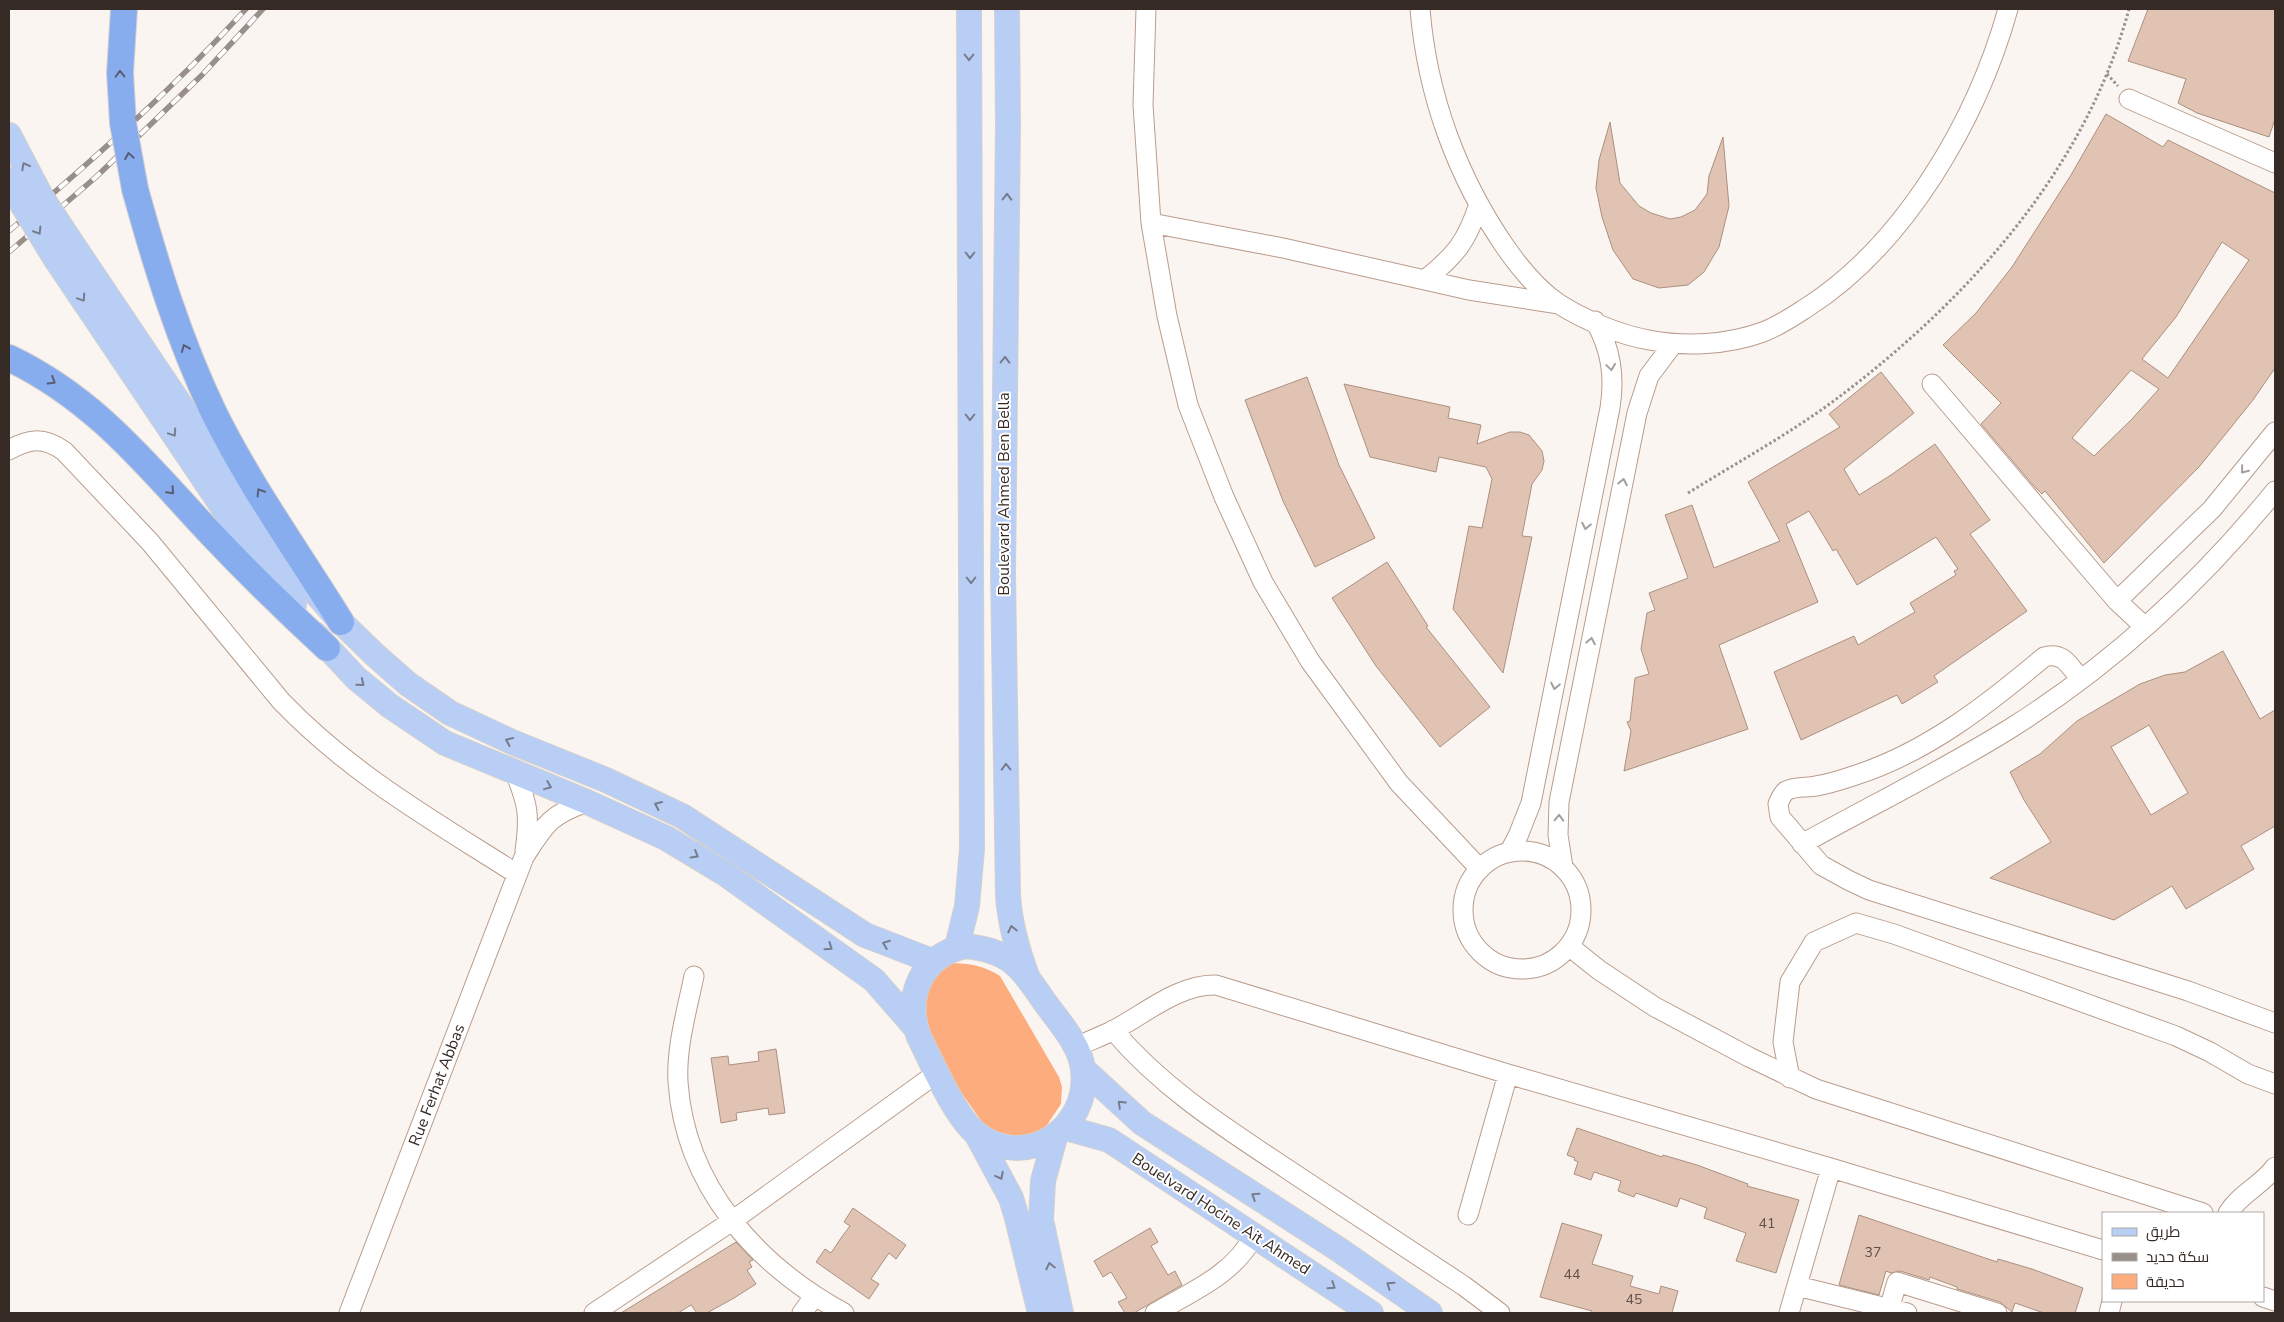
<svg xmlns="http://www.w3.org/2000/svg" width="2284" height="1322" viewBox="0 0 2284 1322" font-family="'Nunito Sans',Cairo,sans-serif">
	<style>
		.green { fill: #fdad7d }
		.building { fill: #e0c3b2; stroke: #ac9080; fill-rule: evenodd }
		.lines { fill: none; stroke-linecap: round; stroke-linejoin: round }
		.minor-casing { stroke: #b99d8d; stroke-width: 21 }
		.major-casing { stroke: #d3d0cf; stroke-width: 26 }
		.highway-casing { stroke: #d3d0cf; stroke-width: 28 }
		.path { stroke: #9a918c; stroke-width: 3; stroke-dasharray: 2.5 2.5; stroke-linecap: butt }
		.minor { stroke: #fff; stroke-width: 19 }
		.major { stroke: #b8cef5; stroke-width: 24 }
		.highway { stroke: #88adee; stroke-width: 26 }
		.rail-casing { stroke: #988f8a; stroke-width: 5.5 }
		.rail { stroke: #fff; stroke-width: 4; stroke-dasharray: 11; stroke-linecap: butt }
		.major-bridge-casing { stroke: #d3d0cf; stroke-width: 26; stroke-linecap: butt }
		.highway-bridge-casing { stroke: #d3d0cf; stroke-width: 28; stroke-linecap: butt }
		.major-bridge { stroke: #b8cef5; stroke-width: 24 }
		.highway-bridge { stroke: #88adee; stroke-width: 26 }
		.oneway { stroke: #777c8c }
		.oneway2 { stroke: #575e75 }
		.oneway3 { stroke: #a59f9c }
		.labels { text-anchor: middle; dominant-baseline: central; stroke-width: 4; stroke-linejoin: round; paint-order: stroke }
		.number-label { font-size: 14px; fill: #605048 }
		.street-label { font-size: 16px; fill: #362a24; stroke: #fff }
	</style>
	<rect width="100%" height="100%" fill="#fbf5f1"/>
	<path class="green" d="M 950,963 C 970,963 984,966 1000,976 L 1059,1077 L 1062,1087 L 1061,1104 L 1045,1128 L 1033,1134 L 1020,1137 L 994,1132 L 985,1126 L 955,1084 L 919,1021 L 929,979 Z"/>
	<path class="building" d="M 2148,9 L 2275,9 L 2275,119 L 2269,137 L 2197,113 L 2178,103 L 2186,79 L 2128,61 Z
		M 2106,114 L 2163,147 L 2168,140 L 2275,193 L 2275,368 L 2253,400 L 2199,467 L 2104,563 L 2045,491 L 2042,494 L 2033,485 L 1981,424 L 2001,403 L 1943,345 L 1976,313 L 2012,267 L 2071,175 ZM 2222,242 L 2249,260 L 2168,378 L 2142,359 L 2176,317 ZM 2131,370 L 2159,389 L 2131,420 L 2094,456 L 2072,438 Z
		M 1610,122 L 1620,183 L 1639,206 L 1651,213 L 1670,219 L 1681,217 L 1695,210 L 1707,194 L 1709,176 L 1723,137 L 1729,206 L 1719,247 L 1704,272 L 1688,285 L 1659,288 L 1633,279 L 1613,250 L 1602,217 L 1596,188 L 1599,160 Z
		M 1881,372 L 1914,413 L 1844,469 L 1859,495 L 1891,475 L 1935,444 L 1990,520 L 1970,534 L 2027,611 L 1934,676 L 1938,682 L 1902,704 L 1897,695 L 1801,740 L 1774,672 L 1854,636 L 1858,645 L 1915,612 L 1910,603 L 1956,575 L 1954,571 L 1958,569 L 1936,537 L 1857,585 L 1836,549 L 1833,551 L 1809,511 L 1786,524 L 1818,602 L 1719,645 L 1748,729 L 1624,771 L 1631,731 L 1627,722 L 1630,721 L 1635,678 L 1649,674 L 1641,649 L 1647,613 L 1655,610 L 1649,593 L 1688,578 L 1665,515 L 1692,505 L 1714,568 L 1780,541 L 1748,482 L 1840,427 L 1829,414 Z
		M 1307,377 L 1339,465 L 1375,538 L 1315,567 L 1283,501 L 1245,400 Z
		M 1344,384 L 1450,407 L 1448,418 L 1481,425 L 1477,444 L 1510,432 L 1520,432 L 1529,435 L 1542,451 L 1544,461 L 1542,470 L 1532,484 L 1522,536 L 1532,537 L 1503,673 L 1453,609 L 1469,526 L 1482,528 L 1492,479 L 1486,467 L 1439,457 L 1436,472 L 1370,457 Z
		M 1387,562 L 1428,626 L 1426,627 L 1490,707 L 1440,747 L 1376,666 L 1332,598 Z
		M 2223,651 L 2260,719 L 2275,710 L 2275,826 L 2241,846 L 2254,869 L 2186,909 L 2172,886 L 2114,920 L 1990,878 L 2051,842 L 2024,800 L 2010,772 L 2040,754 L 2077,721 L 2140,684 L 2165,675 L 2185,672 ZM 2149,725 L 2188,793 L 2151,815 L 2111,747 Z
		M 776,1049 L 785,1113 L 769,1115 L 768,1108 L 736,1113 L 737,1120 L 721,1123 L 711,1058 L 728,1056 L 729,1065 L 759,1061 L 758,1052 Z
		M 1577,1128 L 1662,1157 L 1663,1155 L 1697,1165 L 1748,1184 L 1747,1186 L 1799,1200 L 1776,1273 L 1736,1261 L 1746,1233 L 1704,1218 L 1707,1208 L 1680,1198 L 1677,1207 L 1636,1193 L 1634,1197 L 1618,1191 L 1621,1181 L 1594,1172 L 1591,1180 L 1574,1174 L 1578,1162 L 1574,1160 L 1575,1158 L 1567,1155 Z
		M 853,1208 L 906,1245 L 896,1259 L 889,1253 L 871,1279 L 879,1284 L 869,1299 L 816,1262 L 825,1249 L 831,1253 L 841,1238 L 850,1226 L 844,1222 Z
		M 1859,1215 L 1997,1262 L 1998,1259 L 2032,1269 L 2083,1288 L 2075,1313 L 2044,1313 L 2015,1303 L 2012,1312 L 2000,1302 L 1957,1289 L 1957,1287 L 1930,1277 L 1929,1280 L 1900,1271 L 1891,1273 L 1886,1271 L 1879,1295 L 1839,1285 Z
		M 1562,1223 L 1602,1235 L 1592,1264 L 1633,1276 L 1630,1286 L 1659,1294 L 1661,1286 L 1678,1291 L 1672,1313 L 1591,1313 L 1592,1311 L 1540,1297 Z
		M 1150,1228 L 1158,1242 L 1151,1246 L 1168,1275 L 1175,1271 L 1182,1285 L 1134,1313 L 1125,1313 L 1118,1302 L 1127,1298 L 1111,1272 L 1103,1277 L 1094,1261 Z
		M 736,1242 L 753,1260 L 749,1262 L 752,1267 L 747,1270 L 756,1284 L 734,1298 L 707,1313 L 697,1313 L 691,1305 L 678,1313 L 621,1313 Z"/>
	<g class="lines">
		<g class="minor-casing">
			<path id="minor" d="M 1146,9 L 1143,105 L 1151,223 L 1167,316 L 1188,405 L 1224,497 L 1263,582 L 1310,661 L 1399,783 L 1480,869
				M 1420,9 C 1427,95 1457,177 1506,248 C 1520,268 1538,290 1559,304 C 1584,320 1620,335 1649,340 C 1686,347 1727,345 1763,332 C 1779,326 1792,317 1806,308 C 1905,245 1977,120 2008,9
				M 2129,99 L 2275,163
				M 1151,223 L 1283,248 L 1469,290 L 1559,304
				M 1426,279 C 1456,255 1467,241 1479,204
				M 1932,384 L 2117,601 L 2144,626
				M 9,450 C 30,438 44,437 64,451 L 150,542 L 281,701 C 351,774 432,820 517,874
				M 2117,601 L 2212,509 L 2275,432
				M 2080,679 C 2070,666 2063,651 2044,657 C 1987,705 1926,753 1853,776 C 1841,780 1829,784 1816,786 C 1807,788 1794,786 1786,791 C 1782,794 1780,799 1778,804 L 1780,817 L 1821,865 L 1848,880 L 1869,890 L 2188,991 L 2275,1023
				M 515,772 C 528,805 530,815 525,851
				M 1802,844 C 1872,805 1944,770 2011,728 C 2111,665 2201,582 2275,491
				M1463 910a59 59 0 1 1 118 0a59 59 0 1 1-118 0Z
				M 1510,851 L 1518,836 L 1531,803 L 1610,408 C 1615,376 1611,349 1595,321
				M 1563,867 L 1558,835 L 1559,802 L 1637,413 L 1649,376 L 1673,344
				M 1569,946 L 1599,970 L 1655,1007 L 1749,1057 L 1816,1089 L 2203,1213
				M 694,976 C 687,1010 676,1047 678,1082 C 685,1186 756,1265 844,1313
				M 1113,1030 C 1163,1089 1224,1127 1287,1169 C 1346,1208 1405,1247 1464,1286 L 1500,1313
				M 1076,1047 C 1089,1041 1102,1036 1114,1030 C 1146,1013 1179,984 1216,985 L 1508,1074 L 1831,1168 L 2103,1250
				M 1790,1078 L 1783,1042 L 1790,982 L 1814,942 L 1856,923 L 1894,934 L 2176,1036 L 2210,1052 L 2248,1074 L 2275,1084
				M 2228,1213 C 2240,1194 2262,1185 2275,1167
				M 1468,1215 L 1508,1074
				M 1797,1286 L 1907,1313
				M 2263,1297 L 2275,1301
				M 349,1313 L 524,857 C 545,825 549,815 587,802
				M 594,1313 L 732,1221 L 937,1073
				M 802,1313 L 814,1297
				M 1155,1313 C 1191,1292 1235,1274 1254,1235
				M 1789,1313 L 1831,1168
				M 1888,1313 L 1897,1282 L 1997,1313
				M 2109,1313 L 2112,1301"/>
		</g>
		<g class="major-casing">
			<path id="major" d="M 1007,9 L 1008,124 L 1003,574 L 1008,896 C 1010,925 1017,949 1027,976
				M 9,135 L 42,198
				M 9,180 L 22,204
				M 69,239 L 280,553 L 341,622 L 375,655 L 408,684 L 450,713 L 512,742 L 606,780 L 682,816 L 865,935 L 932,961
				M 55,258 L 257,558 L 294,605
				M 315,634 L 356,678 L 390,706 L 445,743 L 587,802 L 666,838 L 724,873 L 874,980 L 915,1027
				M 965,946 C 1009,950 1020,966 1044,1001 C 1058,1021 1081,1045 1083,1070 C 1090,1129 1026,1171 977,1134 C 955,1117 932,1063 919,1037 C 904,996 921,956 965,946 Z
				M 957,947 L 967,906 L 972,849 L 969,9
				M 1083,1069 L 1142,1123 L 1338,1249 L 1430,1313
				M 1066,1128 L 1109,1140 L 1371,1313
				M 976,1133 L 1011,1198 L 1017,1218 L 1040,1313
				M 1055,1137 L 1043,1181 L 1041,1220 L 1061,1313"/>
		</g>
		<g class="highway-casing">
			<path id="highway" d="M 123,123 L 120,73 L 124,9
				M 135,189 C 156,265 179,340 213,411 C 248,483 299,554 341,622
				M 9,358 C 97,400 148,467 213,536 C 250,575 288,612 327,648"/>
		</g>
		<path class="path" d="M 2107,74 L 2118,86
			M 1688,493 C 1738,462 1789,434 1835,400 C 1967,301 2085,171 2129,9"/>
		<use href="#minor" class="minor"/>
		<use href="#major" class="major"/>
		<use href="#highway" class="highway"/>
		<g class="rail-casing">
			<path id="rail" d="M 9,231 C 92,161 173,89 246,9
				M 9,252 L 96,177 L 202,75 L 263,9"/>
		</g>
		<use href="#rail" class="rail"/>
		<g class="major-bridge-casing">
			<path id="major-bridge" d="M 42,198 L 69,239
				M 22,204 L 55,258"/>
		</g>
		<g class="highway-bridge-casing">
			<path id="highway-bridge" d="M 123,123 L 135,189"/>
		</g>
		<use href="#major-bridge" class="major-bridge"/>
		<use href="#highway-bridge" class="highway-bridge"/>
	</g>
	<defs><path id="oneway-chevron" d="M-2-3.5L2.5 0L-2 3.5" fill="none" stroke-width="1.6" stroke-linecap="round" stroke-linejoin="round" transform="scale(1.25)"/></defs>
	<g class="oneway">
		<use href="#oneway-chevron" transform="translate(969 57) rotate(90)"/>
		<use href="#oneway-chevron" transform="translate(25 166) rotate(-118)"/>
		<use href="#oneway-chevron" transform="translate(1007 197) rotate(-89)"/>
		<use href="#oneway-chevron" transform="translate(38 231) rotate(58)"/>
		<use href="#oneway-chevron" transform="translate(970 255) rotate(90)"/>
		<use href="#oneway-chevron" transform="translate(82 298) rotate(56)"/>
		<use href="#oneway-chevron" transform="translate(1005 360) rotate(-89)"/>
		<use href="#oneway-chevron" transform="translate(970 417) rotate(90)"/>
		<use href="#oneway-chevron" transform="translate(173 433) rotate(56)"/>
		<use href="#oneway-chevron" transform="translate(971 580) rotate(90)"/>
		<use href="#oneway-chevron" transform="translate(361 683) rotate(40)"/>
		<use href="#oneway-chevron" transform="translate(509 741) rotate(-156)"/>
		<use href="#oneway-chevron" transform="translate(1006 767) rotate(-91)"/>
		<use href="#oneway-chevron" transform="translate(548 786) rotate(22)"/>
		<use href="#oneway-chevron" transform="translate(658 805) rotate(-155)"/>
		<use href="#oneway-chevron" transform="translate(695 855) rotate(31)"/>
		<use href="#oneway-chevron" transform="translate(1012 929) rotate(-103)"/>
		<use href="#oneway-chevron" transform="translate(886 944) rotate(-159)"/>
		<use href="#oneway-chevron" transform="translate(829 947) rotate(35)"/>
		<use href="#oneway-chevron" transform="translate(1121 1104) rotate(-137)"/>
		<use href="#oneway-chevron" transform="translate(1000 1176) rotate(62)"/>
		<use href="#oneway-chevron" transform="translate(1255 1196) rotate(-147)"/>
		<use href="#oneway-chevron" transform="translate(1050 1266) rotate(-103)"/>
		<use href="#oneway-chevron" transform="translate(1390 1285) rotate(-145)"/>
		<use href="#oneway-chevron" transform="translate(1332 1286) rotate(34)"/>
	</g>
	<g class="oneway2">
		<use href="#oneway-chevron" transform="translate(120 74) rotate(-91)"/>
		<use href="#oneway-chevron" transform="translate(129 156) rotate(-100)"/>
		<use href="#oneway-chevron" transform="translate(185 348) rotate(-113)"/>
		<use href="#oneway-chevron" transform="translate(52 381) rotate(32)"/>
		<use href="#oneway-chevron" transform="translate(171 491) rotate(47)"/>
		<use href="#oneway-chevron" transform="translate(260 492) rotate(-122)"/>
	</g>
	<g class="oneway3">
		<use href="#oneway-chevron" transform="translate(1611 367) rotate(82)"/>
		<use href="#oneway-chevron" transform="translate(2244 470) rotate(129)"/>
		<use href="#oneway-chevron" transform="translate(1623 482) rotate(-79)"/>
		<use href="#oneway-chevron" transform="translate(1586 526) rotate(101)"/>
		<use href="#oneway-chevron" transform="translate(1591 641) rotate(-79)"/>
		<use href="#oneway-chevron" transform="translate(1555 686) rotate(101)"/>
		<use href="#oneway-chevron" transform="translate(1559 818) rotate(-88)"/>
	</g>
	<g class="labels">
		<g class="number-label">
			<text x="1767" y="1223">41</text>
			<text x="1873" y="1252">37</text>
			<text x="1572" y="1274">44</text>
			<text x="1634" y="1299">45</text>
		</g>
		<g class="street-label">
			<text transform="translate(1004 494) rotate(-90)">Boulevard Ahmed Ben Bella</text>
			<text transform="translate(437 1085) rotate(-69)">Rue Ferhat Abbas</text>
			<text transform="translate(1221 1214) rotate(33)">Bouelvard Hocine Ait Ahmed</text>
		</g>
	</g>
	<rect width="2284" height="1322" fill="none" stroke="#362a24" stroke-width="20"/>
	<rect x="2102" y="1212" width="162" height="90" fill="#ffffff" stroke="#afaaa7"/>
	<rect x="2112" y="1228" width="25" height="8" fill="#b8cef5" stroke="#afaaa7"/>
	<text x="2146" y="1237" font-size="15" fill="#362a24">طريق</text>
	<rect x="2112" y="1253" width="25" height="8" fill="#988f8a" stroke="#afaaa7"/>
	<text x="2146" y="1262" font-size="15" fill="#362a24">سكة حديد</text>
	<rect x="2112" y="1274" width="25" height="15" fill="#fdad7d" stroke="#afaaa7"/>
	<text x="2146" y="1287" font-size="15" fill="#362a24">حديقة</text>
</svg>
